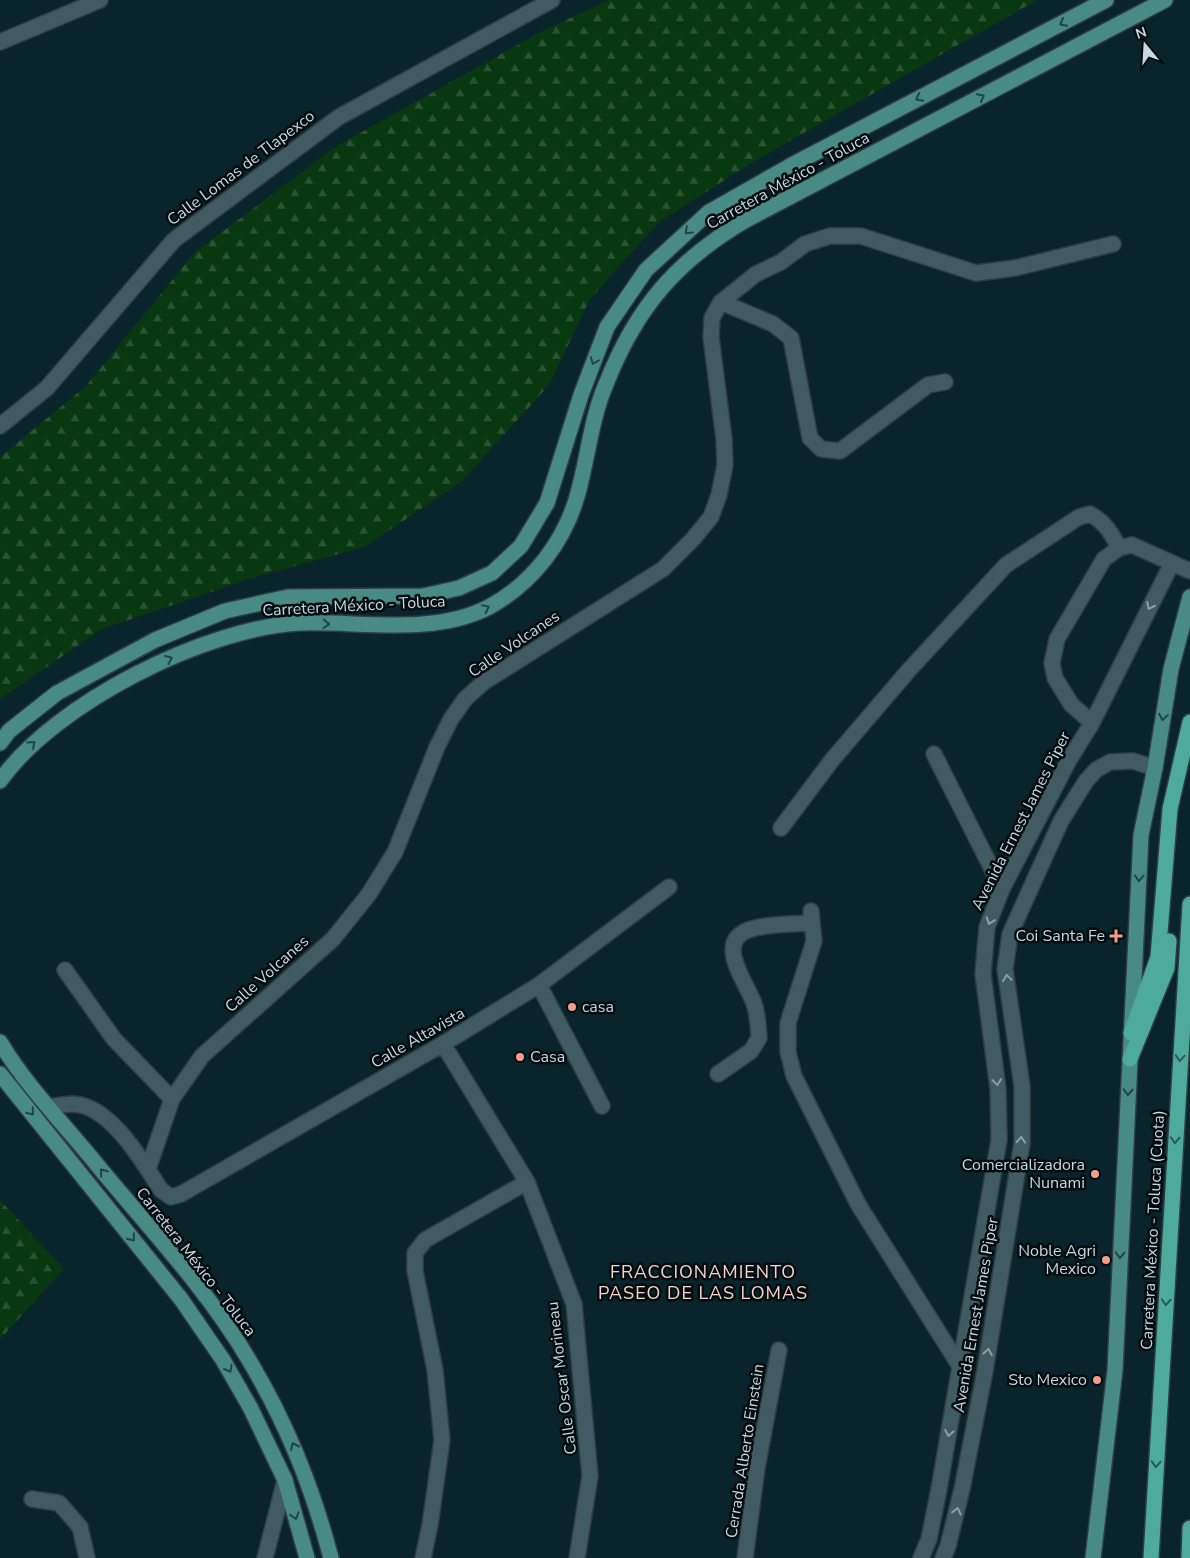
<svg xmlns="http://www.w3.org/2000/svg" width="1190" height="1558" viewBox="0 0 1190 1558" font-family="'Nunito Sans',sans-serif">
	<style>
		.forest { fill: url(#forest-firs) }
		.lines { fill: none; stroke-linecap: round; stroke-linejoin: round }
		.minor-casing { stroke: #303e43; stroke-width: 18 }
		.major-casing { stroke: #303e43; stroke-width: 18 }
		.highway-casing { stroke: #303e43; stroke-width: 18 }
		.minor { stroke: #405b62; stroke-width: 15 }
		.major { stroke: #488a84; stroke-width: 15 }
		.highway { stroke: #4eaa9b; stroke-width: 15 }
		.oneway { stroke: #224544 }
		.oneway2 { stroke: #8ba0a5 }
		.oneway3 { stroke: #285b55 }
		.poi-dot { fill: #f59d8d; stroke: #030c0f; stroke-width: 2 }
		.labels { text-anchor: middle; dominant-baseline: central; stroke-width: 5; stroke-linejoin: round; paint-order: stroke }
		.street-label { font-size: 16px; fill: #c9d8dc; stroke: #030c0f }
		.poi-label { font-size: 16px; fill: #c9d8dc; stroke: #030c0f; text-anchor: end }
		.neighbourhood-label { font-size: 18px; letter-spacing: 1px; fill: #f5d2cc; stroke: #030c0f }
	</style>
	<defs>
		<pattern id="forest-firs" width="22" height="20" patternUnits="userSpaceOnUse" patternTransform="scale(1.25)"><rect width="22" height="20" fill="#073810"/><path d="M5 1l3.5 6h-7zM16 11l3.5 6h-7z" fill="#2a5432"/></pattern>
	</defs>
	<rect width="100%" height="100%" fill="#09252b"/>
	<path class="forest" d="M 608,0 L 1037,0 L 753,162 L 659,222 L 590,299 L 549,385 L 461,482 L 364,547 L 255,577 L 102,629 L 0,699 L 0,457 L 86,386 L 194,253 L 335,147 L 537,34 Z
		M 0,1200 L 64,1269 L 0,1339 Z"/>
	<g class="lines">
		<g class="minor-casing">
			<path id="minor" d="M 0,42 L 100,0
				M 721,302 L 773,324 L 791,338 L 810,438 L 821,449 L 840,451 L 928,385 L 945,382
				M 0,426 L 47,388 L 174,240 L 339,117 L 552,0
				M 1092,723 L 1071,704 L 1055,678 L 1052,663 L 1057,639 L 1104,559 L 1119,548 L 1132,545 L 1190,571
				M 934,754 L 1002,889
				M 781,828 L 832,760 L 909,670 L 1006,565 L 1079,517 L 1090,514 C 1105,522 1112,534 1119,548
				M 811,911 L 814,941 L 788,1023 L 788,1052 L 794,1076 L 858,1204 L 961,1368
				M 65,970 L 114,1039 L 172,1099
				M 539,985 L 602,1106
				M 443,1044 L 527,1182 L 574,1304 L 590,1476 L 577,1558
				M 718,1074 L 751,1051 L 759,1038 C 758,1026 758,1012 753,1001 C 744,978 712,938 755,928 C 773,924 794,924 812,923
				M 50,1107 C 57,1106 66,1104 73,1104 C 110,1105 143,1162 161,1190 L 171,1197 L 181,1194 L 443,1044 L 539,985 L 669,887
				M 148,1169 L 172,1099 L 202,1056 L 333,939 L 369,894 L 395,852 L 437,747 L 451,719 L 465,699 L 484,682 L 663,569 L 693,539 L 711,517 L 719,495 L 725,465 L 724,439 L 711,337 L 712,318 L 721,302 L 756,274 L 781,262 L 805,244 L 830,236 L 861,236 L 976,273 L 1015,268 L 1113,244
				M 32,1499 L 59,1503 L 80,1527 L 87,1558
				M 265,1558 L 285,1480
				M 423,1558 L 430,1525 L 442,1440 L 435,1370 L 415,1271 L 415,1253 L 425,1240 L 527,1182
				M 745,1558 L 757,1468 L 779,1350
				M 921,1558 L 929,1539 L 939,1489 L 999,1140 L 998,1089 L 983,974 L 987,927 L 1002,889 L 1069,760 L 1092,723 L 1172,563
				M 943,1558 L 948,1546 L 962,1489 L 985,1371 L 1022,1143 L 1022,1086 L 1005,969 L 1010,934 L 1061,821 L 1086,781 L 1096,770 L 1110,762 L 1133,761 L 1155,768"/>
		</g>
		<g class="major-casing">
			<path id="major" d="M 0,743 L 9,731 L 57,693 L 155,640 L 225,611 L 288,597 L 423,596 L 459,588 L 492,573 L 521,546 L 547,503 L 581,395 L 607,327 L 646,270 L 709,212 L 790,166 L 1106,0
				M 0,781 C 55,703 207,627 301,623 C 361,621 433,636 489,607 C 533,583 565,541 578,493 C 588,457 591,419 606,384 C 636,308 676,261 746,220 L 1165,0
				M 0,1042 C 27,1087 65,1125 98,1166 C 150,1229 208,1290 249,1360 C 287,1424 312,1486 331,1558
				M 0,1074 L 181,1299 L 223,1360 L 250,1407 L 285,1480 L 307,1558
				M 1093,1558 L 1115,1370 L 1141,835 L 1155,768 L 1171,669 L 1190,597"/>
		</g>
		<g class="highway-casing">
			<path id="highway" d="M 1131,1033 L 1158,957 L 1170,809 L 1190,722
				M 1130,1059 L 1167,968 L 1169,941
				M 1151,1558 L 1190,904
				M 1189,1558 L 1190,1528"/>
		</g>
		<use href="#minor" class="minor"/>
		<use href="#major" class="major"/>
		<use href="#highway" class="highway"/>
	</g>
	<defs><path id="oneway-chevron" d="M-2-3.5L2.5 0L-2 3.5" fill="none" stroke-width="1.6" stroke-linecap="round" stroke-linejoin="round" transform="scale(1.25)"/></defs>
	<g class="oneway">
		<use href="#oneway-chevron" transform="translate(1063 23) rotate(152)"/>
		<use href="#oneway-chevron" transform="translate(981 97) rotate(-28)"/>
		<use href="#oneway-chevron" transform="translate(919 98) rotate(152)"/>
		<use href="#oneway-chevron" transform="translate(688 231) rotate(137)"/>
		<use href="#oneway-chevron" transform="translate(594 361) rotate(111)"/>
		<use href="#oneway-chevron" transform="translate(486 608) rotate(-26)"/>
		<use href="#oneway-chevron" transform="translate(326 624) rotate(2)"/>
		<use href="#oneway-chevron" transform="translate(169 659) rotate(-25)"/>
		<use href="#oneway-chevron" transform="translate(1163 717) rotate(99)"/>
		<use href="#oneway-chevron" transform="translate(32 744) rotate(-42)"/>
		<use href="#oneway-chevron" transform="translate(1139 878) rotate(93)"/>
		<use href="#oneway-chevron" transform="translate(1128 1092) rotate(93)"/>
		<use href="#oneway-chevron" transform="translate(31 1112) rotate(51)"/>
		<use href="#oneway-chevron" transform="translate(103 1172) rotate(-129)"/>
		<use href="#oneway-chevron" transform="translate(132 1238) rotate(51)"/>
		<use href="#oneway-chevron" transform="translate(1120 1255) rotate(93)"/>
		<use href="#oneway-chevron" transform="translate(229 1369) rotate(60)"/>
		<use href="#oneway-chevron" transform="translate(294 1446) rotate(-114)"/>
		<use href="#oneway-chevron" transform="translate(295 1516) rotate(74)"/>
	</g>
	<g class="oneway2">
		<use href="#oneway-chevron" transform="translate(1150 606) rotate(117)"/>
		<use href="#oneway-chevron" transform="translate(990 921) rotate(110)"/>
		<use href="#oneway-chevron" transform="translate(1007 978) rotate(-98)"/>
		<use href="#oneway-chevron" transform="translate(997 1082) rotate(83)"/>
		<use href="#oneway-chevron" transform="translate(1021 1140) rotate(-87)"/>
		<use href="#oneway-chevron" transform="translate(988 1352) rotate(-80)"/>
		<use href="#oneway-chevron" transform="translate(949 1433) rotate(100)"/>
		<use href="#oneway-chevron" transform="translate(957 1511) rotate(-76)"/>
	</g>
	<g class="oneway3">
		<use href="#oneway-chevron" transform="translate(1180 1058) rotate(94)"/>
		<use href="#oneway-chevron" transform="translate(1175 1140) rotate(93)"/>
		<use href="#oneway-chevron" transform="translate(1166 1302) rotate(93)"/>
		<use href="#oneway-chevron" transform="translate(1156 1464) rotate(93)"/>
	</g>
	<g class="poi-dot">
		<path d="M1113.5 928.5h5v5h5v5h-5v5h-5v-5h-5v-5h5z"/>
		<circle cx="572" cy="1007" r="5"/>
		<circle cx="520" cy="1057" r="5"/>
		<circle cx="1095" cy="1174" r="5"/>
		<circle cx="1106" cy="1260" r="5"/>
		<circle cx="1097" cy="1380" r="5"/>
	</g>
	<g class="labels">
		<g class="street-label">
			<text transform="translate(241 168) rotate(-37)">Calle Lomas de Tlapexco</text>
			<text transform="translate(788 181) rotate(-29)">Carretera México - Toluca</text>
			<text transform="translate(354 606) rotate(-3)">Carretera México - Toluca</text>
			<text transform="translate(514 644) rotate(-34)">Calle Volcanes</text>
			<text transform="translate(1021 821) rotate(-63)">Avenida Ernest James Piper</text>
			<text transform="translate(267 974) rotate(-42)">Calle Volcanes</text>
			<text transform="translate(418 1038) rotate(-30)">Calle Altavista</text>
			<text transform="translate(1153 1230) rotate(-87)">Carretera México - Toluca (Cuota)</text>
			<text transform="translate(196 1262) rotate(52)">Carretera México - Toluca</text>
			<text transform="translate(976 1315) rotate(-80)">Avenida Ernest James Piper</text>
			<text transform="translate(562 1378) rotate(-97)">Calle Oscar Morineau</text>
			<text transform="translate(745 1451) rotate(-81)">Cerrada Alberto Einstein</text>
		</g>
		<g class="poi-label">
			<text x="1105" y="936">Coi Santa Fe</text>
			<text x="582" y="1007" text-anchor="start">casa</text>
			<text x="530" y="1057" text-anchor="start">Casa</text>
			<text x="1085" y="1165">Comercializadora<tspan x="1085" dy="18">Nunami</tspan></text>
			<text x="1096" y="1251">Noble Agri<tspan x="1096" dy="18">Mexico</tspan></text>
			<text x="1087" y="1380">Sto Mexico</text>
		</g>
		<g class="neighbourhood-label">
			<text x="703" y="1272">FRACCIONAMIENTO<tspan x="703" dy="21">PASEO DE LAS LOMAS</tspan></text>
		</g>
	</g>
	<g transform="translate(1145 45) rotate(342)" stroke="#030c0f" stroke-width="4" paint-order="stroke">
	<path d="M0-4L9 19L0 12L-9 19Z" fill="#c9d8dc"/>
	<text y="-8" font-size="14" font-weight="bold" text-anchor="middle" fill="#c9d8dc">N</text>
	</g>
</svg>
